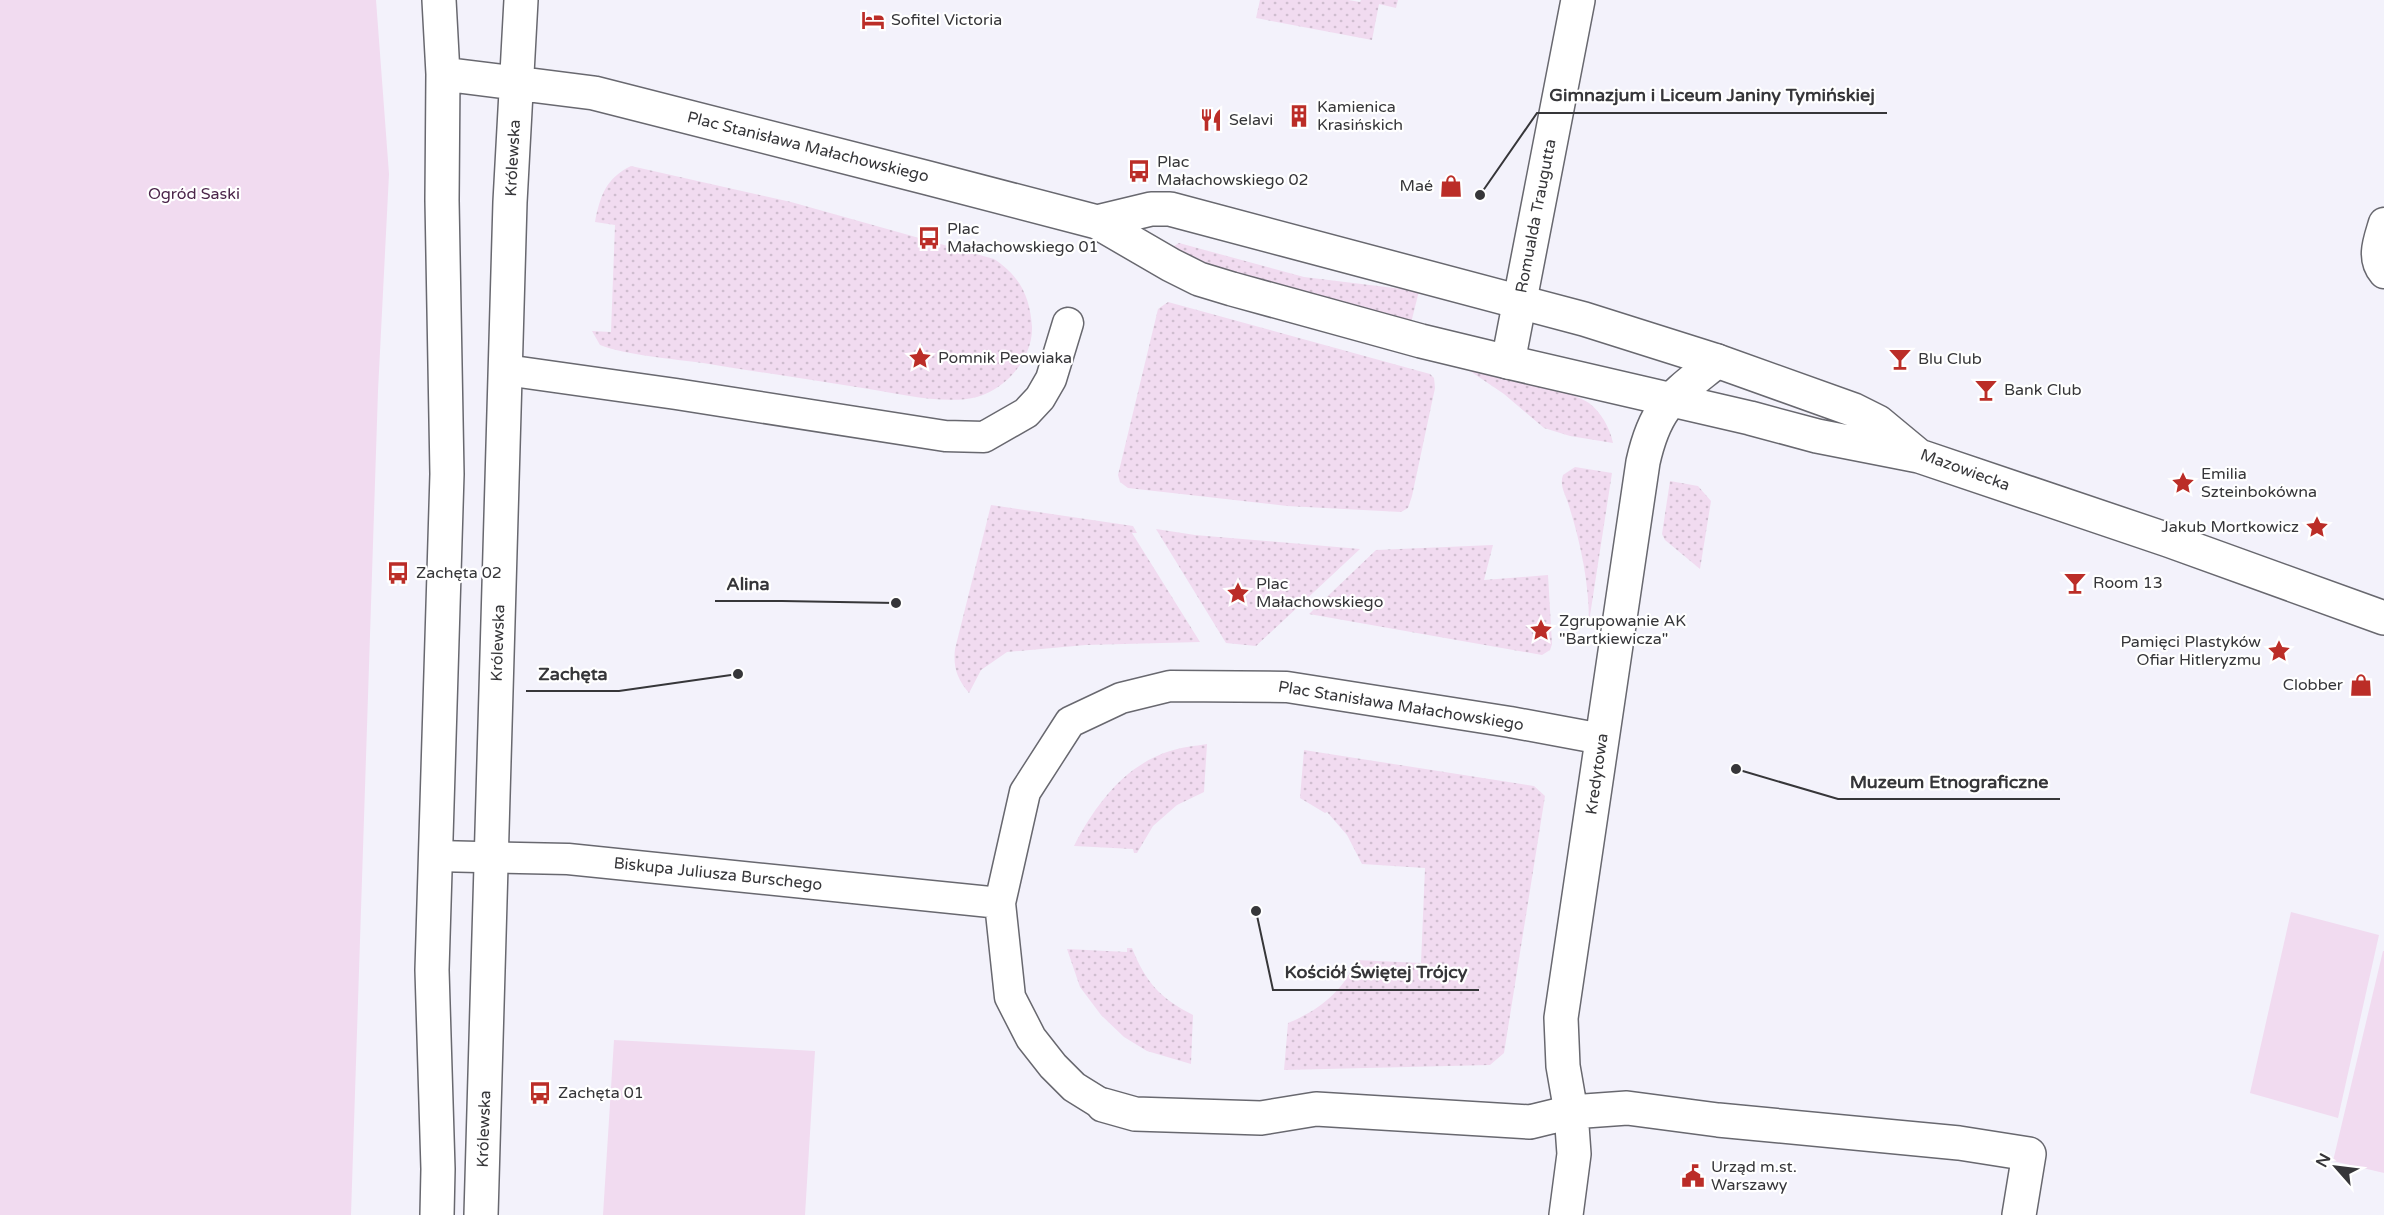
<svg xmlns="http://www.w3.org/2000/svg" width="2384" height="1215" viewBox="0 0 2384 1215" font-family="'Varela Round',sans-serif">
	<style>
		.grass { fill: url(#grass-dots) }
		.green { fill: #f1dbf0 }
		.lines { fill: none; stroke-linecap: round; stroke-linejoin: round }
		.lane-casing { stroke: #68686f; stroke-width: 33 }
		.street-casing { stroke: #68686f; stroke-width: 36 }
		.secondary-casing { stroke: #68686f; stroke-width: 36 }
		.lane { stroke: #fff; stroke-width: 30 }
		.street { stroke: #fff; stroke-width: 33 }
		.secondary { stroke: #fff; stroke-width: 33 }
		.labels { text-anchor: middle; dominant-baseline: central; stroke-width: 4.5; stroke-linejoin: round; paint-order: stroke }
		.poi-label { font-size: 16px; fill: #363639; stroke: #fff; text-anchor: start }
		.street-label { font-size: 16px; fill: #363639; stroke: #fff }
		.park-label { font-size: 16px; fill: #4b254a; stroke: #fff }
		.leader { fill: none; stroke: #363639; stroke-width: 2 }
		.callout-dot { fill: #363639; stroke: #fff; stroke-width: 2 }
		.callout-label { font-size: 18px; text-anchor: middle; font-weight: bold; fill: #363639; stroke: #fff; stroke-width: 4.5; stroke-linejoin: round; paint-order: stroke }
	</style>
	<defs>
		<pattern id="grass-dots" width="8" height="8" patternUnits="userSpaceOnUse" patternTransform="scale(1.5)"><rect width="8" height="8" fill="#f1dbf0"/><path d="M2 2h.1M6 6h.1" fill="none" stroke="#cfbdcf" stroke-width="1.8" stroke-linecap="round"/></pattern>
	</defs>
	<rect width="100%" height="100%" fill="#f3f2fb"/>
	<path class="grass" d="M 1260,0 L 1348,0 L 1360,2 L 1361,0 L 1398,0 L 1396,8 L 1379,4 L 1372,40 L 1256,18 Z
		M 631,166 L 791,202 L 994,259 C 1020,276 1030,297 1032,327 C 1033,358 1006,389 977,397 C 947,405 899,394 869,389 C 813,380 758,372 703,363 C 674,359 625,355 600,345 L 592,331 L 611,332 L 615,225 L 595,222 C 600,196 606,178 631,166 Z
		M 1179,243 L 1304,277 L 1419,291 L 1411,323 L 1220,270 L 1175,251 L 1174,246 Z
		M 1168,302 L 1430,374 L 1434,378 L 1435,388 L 1412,496 L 1408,508 L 1401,512 L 1287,506 L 1128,488 L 1120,482 L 1118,475 L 1158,309 Z
		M 1470,371 C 1498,378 1567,388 1589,403 C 1601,412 1610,428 1613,443 L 1570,436 L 1544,428 L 1504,394 Z
		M 1575,467 L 1612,473 L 1589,622 C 1589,583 1581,544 1569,506 C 1566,495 1559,486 1563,475 Z
		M 1670,481 L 1698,486 L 1711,501 L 1700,569 L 1665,540 L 1662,534 Z
		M 991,505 L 1133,526 L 1137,533 L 1132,533 L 1200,642 L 1086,645 L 1007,652 L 981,670 L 969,693 C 957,679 953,667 955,649 Z
		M 1156,529 L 1195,535 L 1360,549 L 1256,646 L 1226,643 Z
		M 1493,545 L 1484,580 L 1548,575 L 1552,644 L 1550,650 L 1542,655 L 1309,614 L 1376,550 Z
		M 1207,744 L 1204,792 L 1177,805 L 1153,826 L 1137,853 L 1134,853 L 1133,849 L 1074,846 C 1095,805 1125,765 1170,751 C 1182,747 1195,746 1207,744 Z
		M 1304,750 L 1534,786 L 1545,796 L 1504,1053 L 1490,1065 L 1284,1070 L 1288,1023 C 1318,1011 1344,991 1356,960 L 1421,963 L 1425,868 L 1362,864 L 1347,835 L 1327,812 L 1325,813 L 1300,798 Z
		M 1127,948 L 1132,948 C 1146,983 1160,998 1193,1015 L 1191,1064 L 1147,1051 L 1124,1037 L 1101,1015 L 1080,987 L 1067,949 L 1127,952 Z"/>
	<path class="green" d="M 0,0 L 376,0 L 389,174 L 378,391 L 351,1215 L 0,1215 Z
		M 2291,912 L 2379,935 L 2338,1118 L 2250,1093 Z
		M 2383,951 L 2384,951 L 2384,1173 L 2333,1161 Z
		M 614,1040 L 815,1051 L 805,1215 L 603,1215 Z"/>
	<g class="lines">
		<g class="lane-casing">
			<path id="lane" d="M 2384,223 C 2379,240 2371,258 2384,273
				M 506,370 L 676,394 L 945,436 L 984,437 L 1026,413 L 1040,398 L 1051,379 L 1068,323
				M 436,856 L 568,859 L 1000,903
				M 1103,1105 L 1074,1087 L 1053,1066 L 1031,1038 L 1010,997 L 1000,903 L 1025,792 L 1070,722 L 1121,698 L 1170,686 L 1287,687 L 1510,722 L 1602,739"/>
		</g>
		<g class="street-casing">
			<path id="street" d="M 1508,362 L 1578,0
				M 1103,1105 L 1135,1114 L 1261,1118 L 1316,1109 L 1530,1122 L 1571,1112 L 1627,1108 L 1718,1120 L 1959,1143 L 2029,1154 L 2019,1215
				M 1566,1215 L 1574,1154 L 1571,1112 L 1563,1066 L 1561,1018 L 1643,462 C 1656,404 1674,396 1717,361"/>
		</g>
		<g class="secondary-casing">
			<path id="secondary" d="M 443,74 L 594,93 L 928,178 L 1097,222 L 1171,265 L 1199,279 L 1232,289 L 1421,341 L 1508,362 L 1750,418 L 1817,436 L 1919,456
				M 1097,222 L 1151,209 L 1170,209 L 1584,319 L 1717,361 L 1854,410 L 1878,422 L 1919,456 L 2168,540 L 2384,618
				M 437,1215 L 438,1169 L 432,970 L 447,474 L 442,200 L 443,74 L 439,0
				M 481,1215 L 510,202 L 521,0"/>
		</g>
		<use href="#lane" class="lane"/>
		<use href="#street" class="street"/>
		<use href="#secondary" class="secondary"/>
	</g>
	<defs>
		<g id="hotel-bare" transform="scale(1.8)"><path d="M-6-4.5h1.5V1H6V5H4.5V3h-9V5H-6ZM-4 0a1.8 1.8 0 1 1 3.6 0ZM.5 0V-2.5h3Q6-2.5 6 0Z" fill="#bb2d27" stroke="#fff" stroke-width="2.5" paint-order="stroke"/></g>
		<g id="building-bare" transform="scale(1.8)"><path d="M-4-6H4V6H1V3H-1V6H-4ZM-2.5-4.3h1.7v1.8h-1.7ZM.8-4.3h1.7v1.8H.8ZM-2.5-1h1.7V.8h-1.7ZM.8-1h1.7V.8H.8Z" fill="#bb2d27" stroke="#fff" stroke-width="2.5" paint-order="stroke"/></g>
		<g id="restaurant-bare" transform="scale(1.8)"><path d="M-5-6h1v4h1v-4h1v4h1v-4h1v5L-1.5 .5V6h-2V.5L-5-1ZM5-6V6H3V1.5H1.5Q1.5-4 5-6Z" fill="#bb2d27" stroke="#fff" stroke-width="2.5" paint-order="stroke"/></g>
		<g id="bus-bare" transform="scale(1.8)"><path d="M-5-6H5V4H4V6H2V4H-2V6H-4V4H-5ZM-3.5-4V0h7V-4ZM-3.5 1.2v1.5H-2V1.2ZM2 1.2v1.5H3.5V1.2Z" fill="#bb2d27" stroke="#fff" stroke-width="2.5" paint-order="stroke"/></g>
		<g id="shop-bare" transform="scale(1.8)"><path d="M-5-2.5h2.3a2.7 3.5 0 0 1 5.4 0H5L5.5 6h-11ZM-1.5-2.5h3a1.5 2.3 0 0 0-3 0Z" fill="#bb2d27" stroke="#fff" stroke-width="2.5" paint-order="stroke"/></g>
		<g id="sight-bare" transform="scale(1.8)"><path d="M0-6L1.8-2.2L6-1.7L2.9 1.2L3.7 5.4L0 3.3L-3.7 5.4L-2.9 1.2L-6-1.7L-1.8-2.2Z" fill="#bb2d27" stroke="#fff" stroke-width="2.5" paint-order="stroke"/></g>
		<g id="bar-bare" transform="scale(1.8)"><path d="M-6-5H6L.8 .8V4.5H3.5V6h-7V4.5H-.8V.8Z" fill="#bb2d27" stroke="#fff" stroke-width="2.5" paint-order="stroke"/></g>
		<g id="civic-bare" transform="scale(1.8)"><path d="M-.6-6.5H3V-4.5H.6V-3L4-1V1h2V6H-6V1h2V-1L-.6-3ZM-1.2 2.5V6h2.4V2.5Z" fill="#bb2d27" stroke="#fff" stroke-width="2.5" paint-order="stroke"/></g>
	</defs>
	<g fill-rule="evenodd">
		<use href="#hotel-bare" x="873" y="20"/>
		<use href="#building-bare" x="1299" y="116"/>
		<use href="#restaurant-bare" x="1211" y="120"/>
		<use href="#bus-bare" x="1139" y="171"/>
		<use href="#shop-bare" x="1451" y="186"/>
		<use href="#bus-bare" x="929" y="238"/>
		<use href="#sight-bare" x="920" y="358"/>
		<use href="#bar-bare" x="1900" y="359"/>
		<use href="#bar-bare" x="1986" y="390"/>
		<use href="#sight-bare" x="2183" y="483"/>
		<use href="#sight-bare" x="2317" y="527"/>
		<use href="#bus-bare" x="398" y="573"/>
		<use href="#bar-bare" x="2075" y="583"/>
		<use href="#sight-bare" x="1238" y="593"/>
		<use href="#sight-bare" x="1541" y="630"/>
		<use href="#sight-bare" x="2279" y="651"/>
		<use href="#shop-bare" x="2361" y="685"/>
		<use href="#bus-bare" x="540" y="1093"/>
		<use href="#civic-bare" x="1693" y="1176"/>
	</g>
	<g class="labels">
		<g class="poi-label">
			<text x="891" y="20">Sofitel Victoria</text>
			<text x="1317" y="107">Kamienica<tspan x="1317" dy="18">Krasińskich</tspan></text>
			<text x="1229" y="120">Selavi</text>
			<text x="1157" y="162">Plac<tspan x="1157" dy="18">Małachowskiego 02</tspan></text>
			<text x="1433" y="186" text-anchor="end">Maé</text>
			<text x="947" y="229">Plac<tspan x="947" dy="18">Małachowskiego 01</tspan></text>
			<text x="938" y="358">Pomnik Peowiaka</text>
			<text x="1918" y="359">Blu Club</text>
			<text x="2004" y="390">Bank Club</text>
			<text x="2201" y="474">Emilia<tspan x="2201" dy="18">Szteinbokówna</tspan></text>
			<text x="2299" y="527" text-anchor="end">Jakub Mortkowicz</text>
			<text x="416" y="573">Zachęta 02</text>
			<text x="2093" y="583">Room 13</text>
			<text x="1256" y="584">Plac<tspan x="1256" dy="18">Małachowskiego</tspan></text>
			<text x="1559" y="621">Zgrupowanie AK<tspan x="1559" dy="18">"Bartkiewicza"</tspan></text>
			<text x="2261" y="642" text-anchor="end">Pamięci Plastyków<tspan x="2261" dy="18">Ofiar Hitleryzmu</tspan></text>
			<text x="2343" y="685" text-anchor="end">Clobber</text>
			<text x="558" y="1093">Zachęta 01</text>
			<text x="1711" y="1167">Urząd m.st.<tspan x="1711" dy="18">Warszawy</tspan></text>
		</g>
		<g class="street-label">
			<text transform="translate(808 147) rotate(14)">Plac Stanisława Małachowskiego</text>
			<text transform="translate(513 158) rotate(-87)">Królewska</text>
			<text transform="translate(1536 216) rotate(-79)">Romualda Traugutta</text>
			<text transform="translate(1965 470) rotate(20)">Mazowiecka</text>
			<text transform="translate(498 643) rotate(-88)">Królewska</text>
			<text transform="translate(1401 706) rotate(9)">Plac Stanisława Małachowskiego</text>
			<text transform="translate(1597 774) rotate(-82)">Kredytowa</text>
			<text transform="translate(718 874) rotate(6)">Biskupa Juliusza Burschego</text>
			<text transform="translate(484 1129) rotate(-88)">Królewska</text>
		</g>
		<g class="park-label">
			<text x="194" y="194">Ogród Saski</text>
		</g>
	</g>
	<path class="leader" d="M1480 195L1537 113H1887M896 603L782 601H715M738 674L619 691H526M1736 769L1838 799H2060M1256 911L1273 990H1479"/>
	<g class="callout-dot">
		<circle cx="1480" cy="195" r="6"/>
		<circle cx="896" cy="603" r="6"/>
		<circle cx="738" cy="674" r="6"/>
		<circle cx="1736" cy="769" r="6"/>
		<circle cx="1256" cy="911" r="6"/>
	</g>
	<g class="callout-label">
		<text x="1712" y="101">Gimnazjum i Liceum Janiny Tymińskiej</text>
		<text x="748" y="590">Alina</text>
		<text x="573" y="680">Zachęta</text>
		<text x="1949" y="788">Muzeum Etnograficzne</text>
		<text x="1376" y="978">Kościół Świętej Trójcy</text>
	</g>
	<g transform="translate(2336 1167) rotate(298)" stroke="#ffffff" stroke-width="4.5" paint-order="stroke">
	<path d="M0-4.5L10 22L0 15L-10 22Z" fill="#363639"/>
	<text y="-9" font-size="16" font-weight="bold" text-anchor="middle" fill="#363639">N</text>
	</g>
</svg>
